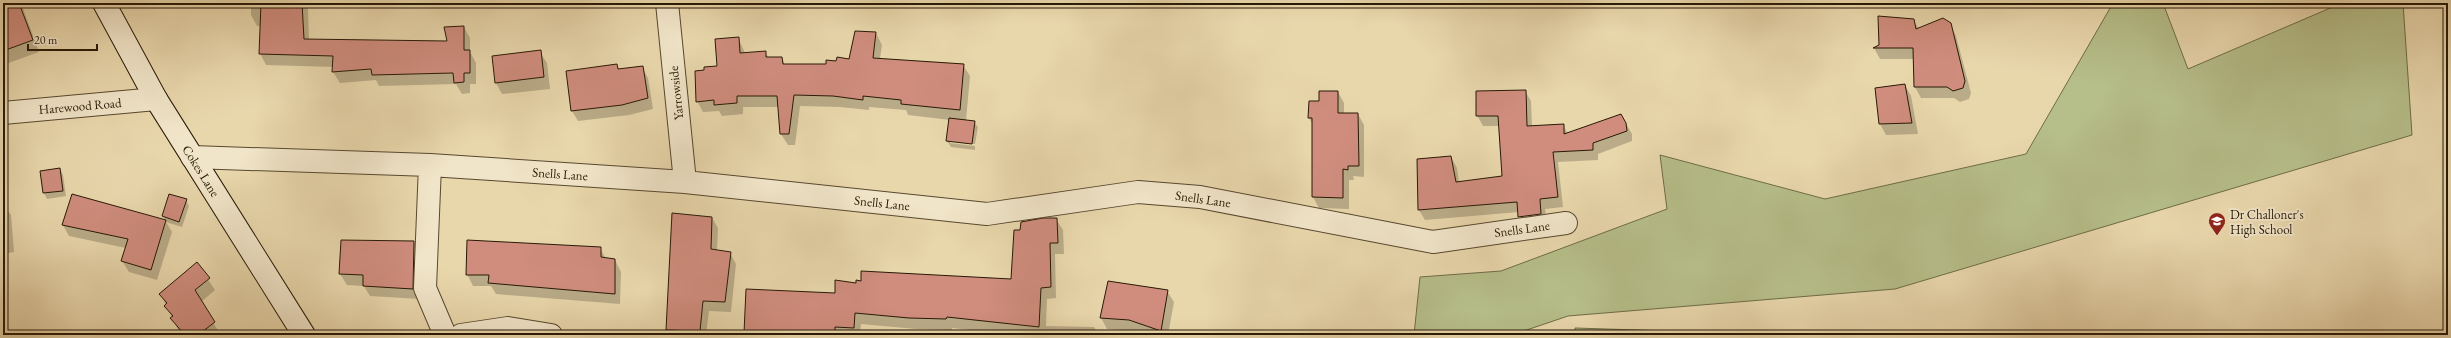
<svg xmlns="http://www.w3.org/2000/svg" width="2451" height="338" viewBox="0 0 2451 338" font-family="'EB Garamond',serif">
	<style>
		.green { fill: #b6be89; stroke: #6e6c47 }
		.shadow { fill: #0003 }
		.building { fill: #d08d7e; stroke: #271905 }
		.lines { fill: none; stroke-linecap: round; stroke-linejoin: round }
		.minor-casing { stroke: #58482f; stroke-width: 24 }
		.secondary-casing { stroke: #271905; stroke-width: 24 }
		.minor { stroke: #f1e5c9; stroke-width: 22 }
		.secondary { stroke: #f1e5c9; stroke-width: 22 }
		.labels { text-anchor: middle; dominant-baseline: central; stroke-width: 3.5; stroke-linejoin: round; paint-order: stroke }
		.street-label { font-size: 13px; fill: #271905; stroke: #f1e5c9 }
		.poi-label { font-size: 13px; fill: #271905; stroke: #f1e5c9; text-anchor: start }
	</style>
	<rect width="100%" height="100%" fill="#e9d7ac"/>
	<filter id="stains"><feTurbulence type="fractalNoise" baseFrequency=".005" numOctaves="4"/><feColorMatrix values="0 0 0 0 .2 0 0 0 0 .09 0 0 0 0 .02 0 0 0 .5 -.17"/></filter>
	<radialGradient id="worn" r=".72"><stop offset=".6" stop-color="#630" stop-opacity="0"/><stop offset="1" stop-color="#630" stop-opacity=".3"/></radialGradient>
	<path class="green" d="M 2113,3 L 2163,3 L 2188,69 L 2342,3 L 2403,3 L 2412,135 L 1895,289 L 1568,316 L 1512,335 L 1414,335 L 1420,277 L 1501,271 L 1667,209 L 1660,155 L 1825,199 L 2026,154 Z
		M 1575,328 L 1793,335 L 1575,335 Z"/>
	<path class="shadow" d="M 3,3 L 21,3 L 39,52 L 3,65 Z
		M 251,3 L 304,3 L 308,9 L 309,40 L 448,42 L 464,27 L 470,38 L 470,52 L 476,63 L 476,84 L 470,84 L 470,93 L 462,94 L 456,84 L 379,86 L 376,80 L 340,83 L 333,72 L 334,67 L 266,65 L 260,53 L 261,26 L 257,26 L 251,15 Z
		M 1913,20 L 1919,29 L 1950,24 L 1956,36 L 1971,93 L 1969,99 L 1960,102 L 1954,98 L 1921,98 L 1915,87 L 1914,59 L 1880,59 L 1874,48 Z
		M 876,33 L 882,45 L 880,59 L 963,65 L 970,76 L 966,121 L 974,122 L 978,127 L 975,144 L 950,141 L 950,143 L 975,146 L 975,150 L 951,147 L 947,141 L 950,120 L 908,115 L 906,110 L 869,107 L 869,110 L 840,107 L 800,106 L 795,145 L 788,145 L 781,134 L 779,107 L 743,107 L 743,114 L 722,116 L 719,111 L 703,112 L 697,101 L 705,71 L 718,66 L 738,38 L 745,53 L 765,52 L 769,58 L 782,58 L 785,65 L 827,65 L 850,60 Z
		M 540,52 L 547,63 L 550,89 L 502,94 L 496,83 L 493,57 Z
		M 617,65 L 619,70 L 642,67 L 648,78 L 653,109 L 629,115 L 578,121 L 572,111 Z
		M 1905,85 L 1911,96 L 1918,134 L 1886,135 L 1880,124 Z
		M 1525,91 L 1531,101 L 1532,127 L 1563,125 L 1568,134 L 1621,115 L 1632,134 L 1632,141 L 1598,154 L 1598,160 L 1558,162 L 1563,207 L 1545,209 L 1547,224 L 1525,227 L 1519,212 L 1425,220 L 1419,210 L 1451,157 L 1457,168 L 1459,182 L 1503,177 L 1499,126 L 1483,126 L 1477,115 Z
		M 1338,92 L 1344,103 L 1344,114 L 1358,114 L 1364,125 L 1364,177 L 1353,176 L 1354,180 L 1349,180 L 1349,209 L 1319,208 L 1313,197 L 1313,125 L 1309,118 L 1320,102 Z
		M 60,169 L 63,175 L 66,196 L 47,199 L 44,193 L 41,172 Z
		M 73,195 L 166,221 L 163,216 L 186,200 L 189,206 L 182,227 L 166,222 L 172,232 L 157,280 L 129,272 L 122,261 L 126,248 L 69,236 L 63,225 Z
		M 3,204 L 11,215 L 14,252 L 3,254 Z
		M 712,218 L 718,228 L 717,250 L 730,253 L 736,264 L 731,312 L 709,311 L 706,335 L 670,335 L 667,330 Z
		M 1056,219 L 1063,230 L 1064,254 L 1055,254 L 1056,298 L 1047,299 L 1046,326 L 1094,327 L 1099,335 L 1016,335 L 952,328 L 952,330 L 916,329 L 861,324 L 860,335 L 747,335 L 745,333 L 857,284 L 1012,280 L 1021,231 Z
		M 414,242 L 420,253 L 419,299 L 370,296 L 364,286 L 347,285 L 340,274 Z
		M 600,248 L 606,259 L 615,260 L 621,272 L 620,304 L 496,294 L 491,286 L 473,286 L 467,274 Z
		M 197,263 L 215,290 L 201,302 L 220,334 L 172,335 L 178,330 L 160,293 Z
		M 1108,283 L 1167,291 L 1174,302 L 1168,335 L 1147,335 L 1136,331 L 1107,329 L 1101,318 Z"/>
	<path class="building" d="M 3,3 L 19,3 L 33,40 L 3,51 Z
		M 261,3 L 302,3 L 304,39 L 447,41 L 444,27 L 464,26 L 464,50 L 470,50 L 470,73 L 464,73 L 464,82 L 454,83 L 453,73 L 372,75 L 371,69 L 332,72 L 333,56 L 259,54 Z
		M 1878,16 L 1914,19 L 1916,29 L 1943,18 L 1951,23 L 1965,81 L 1963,88 L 1953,91 L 1947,87 L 1914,87 L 1913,48 L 1873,48 L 1879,45 Z
		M 855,31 L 876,32 L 873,58 L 964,64 L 960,110 L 901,104 L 901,100 L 863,96 L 863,100 L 833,96 L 794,95 L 789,134 L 780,134 L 777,96 L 737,96 L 737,103 L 714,105 L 714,100 L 696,102 L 695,71 L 704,70 L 704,67 L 717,66 L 715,39 L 739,37 L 740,53 L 766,51 L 766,57 L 782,57 L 783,64 L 826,64 L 826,60 L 836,61 L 837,57 L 849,59 Z
		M 541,50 L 544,77 L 495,83 L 492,56 Z
		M 617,64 L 618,69 L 643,66 L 648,98 L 622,105 L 571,111 L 566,71 Z
		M 1905,84 L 1912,123 L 1879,124 L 1875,88 Z
		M 1526,90 L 1527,126 L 1564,124 L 1564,134 L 1621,114 L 1626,123 L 1627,131 L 1593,143 L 1593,150 L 1553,152 L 1558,197 L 1540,199 L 1541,214 L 1518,217 L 1517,202 L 1418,210 L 1417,159 L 1451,156 L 1456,182 L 1502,176 L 1498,116 L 1476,116 L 1476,91 Z
		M 1319,91 L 1338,91 L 1338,113 L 1358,113 L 1359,166 L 1348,166 L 1348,170 L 1343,169 L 1343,198 L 1312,197 L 1312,118 L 1308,118 L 1309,101 L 1319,101 Z
		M 949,118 L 975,121 L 972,144 L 946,141 Z
		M 60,168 L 63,191 L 43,193 L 40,171 Z
		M 72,194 L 166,220 L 151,270 L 121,261 L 128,239 L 62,225 Z
		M 169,194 L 187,199 L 179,222 L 162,216 Z
		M 672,213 L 712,217 L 711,249 L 731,252 L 725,302 L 703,301 L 700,331 L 666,330 Z
		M 1043,218 L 1057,218 L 1058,243 L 1050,243 L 1051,287 L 1041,288 L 1039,327 L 947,317 L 946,319 L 909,318 L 855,313 L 854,328 L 835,327 L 835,335 L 744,333 L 746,289 L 835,293 L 835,280 L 856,283 L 856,280 L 861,281 L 861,271 L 1011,279 L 1014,230 L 1020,230 L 1021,222 Z
		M 341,240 L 414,241 L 413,289 L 363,286 L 363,275 L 339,274 Z
		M 467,240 L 601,247 L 601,257 L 615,259 L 615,294 L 488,283 L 489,275 L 466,275 Z
		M 197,262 L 210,278 L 195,290 L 215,322 L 198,335 L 185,335 L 170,318 L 173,316 L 164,306 L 167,303 L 159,294 Z
		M 1108,281 L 1168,290 L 1161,331 L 1129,320 L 1100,318 Z"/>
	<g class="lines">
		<g class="minor-casing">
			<path id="minor" d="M 667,3 L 685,182
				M 3,113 L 156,99
				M 192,157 L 430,165 L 685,182 L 987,214 L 1138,192 L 1200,197 L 1433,242 L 1566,223
				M 430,165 L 425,288 L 445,335
				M 461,335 L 508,328 L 551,335"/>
		</g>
		<g class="secondary-casing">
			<path id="secondary" d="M 104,3 L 156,99 L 304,335"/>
		</g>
		<use href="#minor" class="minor"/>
		<use href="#secondary" class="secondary"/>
	</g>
	<defs>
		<g id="school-pin" transform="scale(0.9)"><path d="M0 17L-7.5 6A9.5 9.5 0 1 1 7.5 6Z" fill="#8f2418" stroke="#f1e5c9"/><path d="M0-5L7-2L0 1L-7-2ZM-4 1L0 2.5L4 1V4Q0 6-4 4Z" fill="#fff"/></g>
	</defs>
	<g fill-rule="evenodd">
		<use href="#school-pin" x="2217" y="221"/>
	</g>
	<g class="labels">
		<g class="street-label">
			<text transform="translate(676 93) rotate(-96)">Yarrowside</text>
			<text transform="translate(80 106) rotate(-5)">Harewood Road</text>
			<text transform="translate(201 171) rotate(58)">Cokes Lane</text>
			<text transform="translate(560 174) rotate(4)">Snells Lane</text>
			<text transform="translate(1203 199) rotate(8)">Snells Lane</text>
			<text transform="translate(882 203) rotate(6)">Snells Lane</text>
			<text transform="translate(1522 229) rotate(-8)">Snells Lane</text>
		</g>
		<g class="poi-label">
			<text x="2230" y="214">Dr Challoner's<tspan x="2230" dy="15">High School</tspan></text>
		</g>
	</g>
	<rect width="2451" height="338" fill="none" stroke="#e9d7ac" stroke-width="16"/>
	<rect x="4" y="4" width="2443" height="330" fill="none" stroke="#271905" stroke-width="2"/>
	<rect x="8" y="8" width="2435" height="322" fill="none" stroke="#271905"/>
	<path d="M28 44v6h69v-6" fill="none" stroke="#271905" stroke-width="2"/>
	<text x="34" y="44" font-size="12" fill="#271905" stroke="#f1e5c9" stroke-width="3" paint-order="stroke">20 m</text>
	<rect width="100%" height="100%" filter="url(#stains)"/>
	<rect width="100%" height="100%" fill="url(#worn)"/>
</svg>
